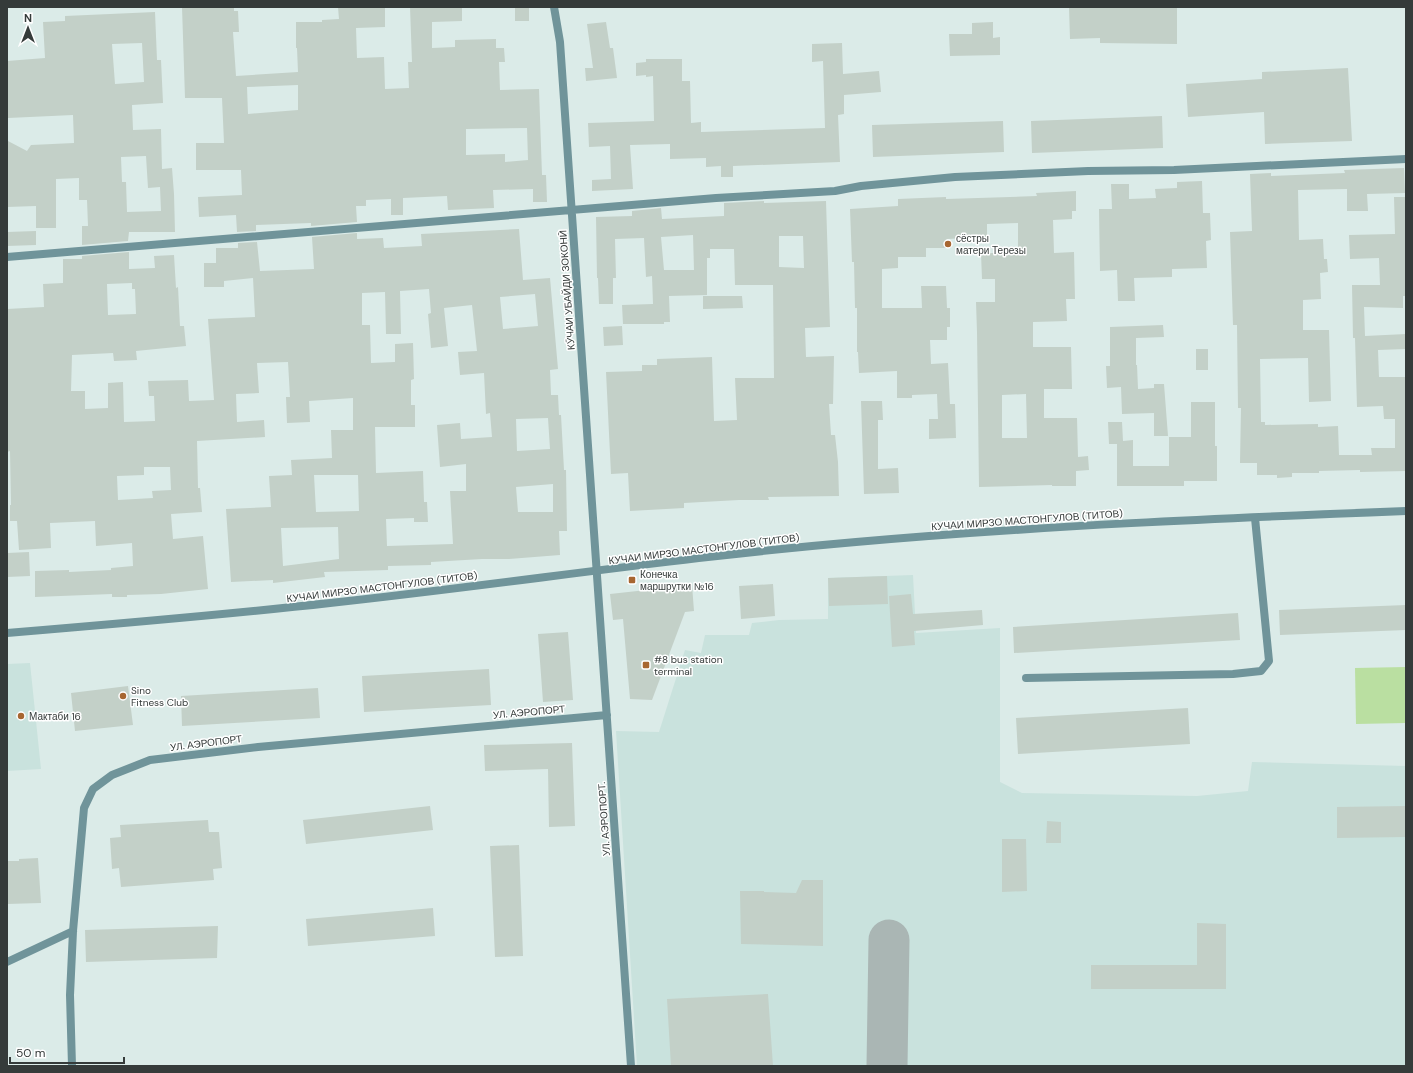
<svg xmlns="http://www.w3.org/2000/svg" width="1413" height="1073" viewBox="0 0 1413 1073" font-family="'DM Sans',sans-serif">
	<style>
		.built { fill: #c9e2dd }
		.green { fill: #badfa1 }
		.lines { fill: none; stroke-linecap: round; stroke-linejoin: round }
		.taxiway { stroke: #aab6b4; stroke-width: 41 }
		.building { fill: #c3d0c8; fill-rule: evenodd }
		.minor { stroke: #70949a; stroke-width: 8 }
		.tertiary { stroke: #70949a; stroke-width: 8 }
		.poi-dot { fill: #a76631; stroke: #fff; stroke-width: 1.5 }
		.labels { text-anchor: middle; dominant-baseline: central; stroke-width: 3; stroke-linejoin: round; paint-order: stroke }
		.poi-label { font-size: 10px; fill: #353b3a; stroke: #fff; text-anchor: start }
		.street-label { font-size: 10px; fill: #353b3a; stroke: #fff }
	</style>
	<rect width="100%" height="100%" fill="#dbebe8"/>
	<path class="built" d="M 913,575 L 916,633 L 1000,628 L 1000,782 L 1022,793 L 1197,796 L 1248,791 L 1252,762 L 1406,766 L 1406,1066 L 637,1066 L 616,731 L 659,732 L 685,650 L 701,653 L 705,635 L 749,635 L 752,623 L 779,620 L 828,619 L 828,578 Z
		M 30,663 L 41,769 L 7,771 L 7,664 Z"/>
	<path class="green" d="M 1406,667 L 1406,723 L 1356,724 L 1355,668 Z"/>
	<g class="lines">
		<path class="taxiway" d="M 887,1066 L 889,940"/>
	</g>
	<path class="building" d="M 182,7 L 234,7 L 234,11 L 238,11 L 239,32 L 233,32 L 236,76 L 298,72 L 297,48 L 296,48 L 296,22 L 322,22 L 322,20 L 339,19 L 338,7 L 385,7 L 385,27 L 356,28 L 357,58 L 384,57 L 385,89 L 409,88 L 408,62 L 412,62 L 410,7 L 462,7 L 462,21 L 432,22 L 432,48 L 455,47 L 455,40 L 496,39 L 496,48 L 504,48 L 505,62 L 499,62 L 500,90 L 539,89 L 542,175 L 546,175 L 547,202 L 533,202 L 533,189 L 493,190 L 494,208 L 448,210 L 447,196 L 403,198 L 403,215 L 391,215 L 391,199 L 366,200 L 366,206 L 356,206 L 357,222 L 311,226 L 311,223 L 256,225 L 256,231 L 237,232 L 236,215 L 199,217 L 198,197 L 242,195 L 241,170 L 196,170 L 196,143 L 224,143 L 222,98 L 185,98 ZM 298,85 L 298,110 L 248,114 L 247,87 ZM 527,128 L 528,160 L 505,162 L 505,154 L 466,155 L 466,129 Z
		M 515,7 L 529,7 L 529,21 L 515,21 Z
		M 1069,7 L 1177,7 L 1177,44 L 1100,43 L 1100,38 L 1070,39 Z
		M 155,12 L 157,60 L 161,60 L 163,103 L 132,105 L 133,130 L 161,129 L 162,169 L 172,168 L 174,194 L 175,232 L 129,232 L 128,241 L 82,245 L 82,226 L 88,226 L 87,200 L 79,200 L 79,178 L 56,179 L 56,228 L 36,228 L 36,206 L 7,207 L 7,184 L 8,184 L 8,141 L 27,151 L 31,145 L 74,143 L 73,115 L 8,118 L 7,61 L 45,58 L 43,22 L 65,21 L 65,16 ZM 142,43 L 144,82 L 115,84 L 112,44 ZM 146,156 L 148,188 L 160,187 L 161,211 L 127,212 L 126,182 L 122,182 L 121,157 Z
		M 606,22 L 610,48 L 613,48 L 617,78 L 586,81 L 585,68 L 593,68 L 587,24 Z
		M 993,22 L 993,38 L 1000,37 L 1000,55 L 950,56 L 949,34 L 972,34 L 972,23 Z
		M 842,43 L 843,74 L 879,71 L 881,92 L 844,95 L 844,114 L 838,115 L 840,162 L 733,166 L 733,177 L 721,177 L 721,166 L 706,167 L 706,158 L 670,159 L 670,144 L 630,145 L 633,189 L 592,191 L 592,180 L 611,179 L 610,146 L 589,147 L 588,123 L 654,121 L 653,76 L 646,77 L 646,75 L 636,76 L 636,63 L 646,62 L 646,59 L 682,59 L 682,81 L 690,81 L 691,123 L 701,122 L 701,132 L 825,128 L 823,61 L 812,62 L 812,44 Z
		M 1348,68 L 1352,141 L 1265,144 L 1264,112 L 1188,117 L 1186,84 L 1262,79 L 1262,72 Z
		M 1162,116 L 1163,148 L 1032,153 L 1031,121 Z
		M 1003,121 L 1004,152 L 873,157 L 872,125 Z
		M 1404,168 L 1405,193 L 1367,194 L 1368,211 L 1347,211 L 1347,189 L 1298,190 L 1299,240 L 1323,239 L 1324,259 L 1327,259 L 1328,272 L 1320,273 L 1321,299 L 1303,300 L 1303,330 L 1329,330 L 1331,401 L 1309,402 L 1308,358 L 1260,359 L 1261,422 L 1265,422 L 1265,425 L 1318,424 L 1318,427 L 1338,426 L 1339,455 L 1372,455 L 1371,448 L 1395,448 L 1395,419 L 1384,419 L 1383,406 L 1357,407 L 1355,338 L 1353,338 L 1352,285 L 1380,285 L 1379,258 L 1350,259 L 1349,235 L 1395,234 L 1394,197 L 1406,197 L 1406,296 L 1403,296 L 1403,308 L 1364,307 L 1365,336 L 1406,334 L 1406,349 L 1378,350 L 1379,377 L 1406,377 L 1406,471 L 1360,472 L 1360,470 L 1319,471 L 1319,473 L 1292,473 L 1292,477 L 1277,478 L 1277,475 L 1257,475 L 1257,463 L 1240,463 L 1241,408 L 1238,408 L 1237,325 L 1233,325 L 1230,232 L 1252,231 L 1250,174 L 1271,173 L 1271,176 L 1345,173 L 1344,170 Z
		M 1202,181 L 1203,213 L 1210,213 L 1211,240 L 1206,241 L 1207,268 L 1172,269 L 1172,277 L 1134,278 L 1135,301 L 1118,301 L 1117,270 L 1100,271 L 1099,209 L 1112,209 L 1111,184 L 1129,184 L 1129,199 L 1156,198 L 1155,189 L 1177,188 L 1177,182 Z
		M 1076,191 L 1076,211 L 1072,211 L 1072,219 L 1053,220 L 1054,253 L 1074,252 L 1075,299 L 1066,299 L 1067,321 L 1033,322 L 1033,347 L 1071,347 L 1072,389 L 1044,389 L 1044,418 L 1077,418 L 1078,457 L 1088,456 L 1089,470 L 1076,471 L 1076,486 L 1052,486 L 1052,485 L 979,487 L 977,332 L 976,302 L 995,302 L 995,279 L 982,279 L 981,253 L 1018,253 L 1018,223 L 987,224 L 987,237 L 947,239 L 947,248 L 926,248 L 926,257 L 898,257 L 898,268 L 882,269 L 882,308 L 922,308 L 921,286 L 946,286 L 947,308 L 950,308 L 950,327 L 947,327 L 947,340 L 930,340 L 931,364 L 948,363 L 950,404 L 955,404 L 956,438 L 929,439 L 929,419 L 938,419 L 937,394 L 912,395 L 912,398 L 897,398 L 897,371 L 859,373 L 858,352 L 857,352 L 857,308 L 855,308 L 854,262 L 852,262 L 850,209 L 898,206 L 898,199 L 946,197 L 946,199 L 1037,196 L 1036,193 ZM 1026,394 L 1027,438 L 1002,438 L 1002,395 Z
		M 764,201 L 764,203 L 826,201 L 830,327 L 805,328 L 806,357 L 834,356 L 833,404 L 829,404 L 831,435 L 835,435 L 838,462 L 839,496 L 768,497 L 769,500 L 739,500 L 684,503 L 684,508 L 630,511 L 628,473 L 611,474 L 606,372 L 642,371 L 642,365 L 657,365 L 657,359 L 712,357 L 714,421 L 737,420 L 735,378 L 774,378 L 773,285 L 735,285 L 734,249 L 710,249 L 710,258 L 707,258 L 707,295 L 669,296 L 670,322 L 664,322 L 664,324 L 623,324 L 622,305 L 653,304 L 652,276 L 646,277 L 644,238 L 615,239 L 616,278 L 613,278 L 613,304 L 599,304 L 598,278 L 597,278 L 596,217 L 632,216 L 632,211 L 661,208 L 662,219 L 724,216 L 724,203 ZM 693,235 L 694,270 L 664,270 L 661,237 ZM 779,236 L 803,236 L 804,268 L 779,267 Z
		M 519,229 L 523,280 L 550,278 L 558,369 L 550,370 L 551,395 L 558,395 L 559,415 L 561,415 L 564,470 L 566,470 L 567,531 L 559,531 L 560,555 L 509,559 L 482,559 L 431,562 L 431,565 L 388,566 L 388,570 L 324,572 L 325,577 L 273,583 L 273,580 L 231,582 L 226,509 L 271,507 L 269,476 L 292,475 L 291,460 L 332,458 L 331,430 L 353,430 L 353,398 L 309,401 L 310,422 L 287,423 L 286,397 L 290,397 L 288,362 L 257,363 L 259,393 L 236,394 L 237,422 L 264,420 L 265,437 L 197,441 L 198,488 L 200,488 L 202,512 L 171,514 L 173,539 L 203,536 L 208,589 L 161,594 L 127,595 L 127,597 L 112,597 L 112,594 L 35,597 L 35,571 L 69,570 L 69,572 L 111,570 L 111,568 L 133,566 L 132,543 L 96,546 L 95,521 L 50,523 L 51,548 L 19,550 L 17,521 L 10,521 L 10,505 L 11,505 L 10,451 L 7,452 L 7,309 L 44,307 L 43,284 L 63,283 L 63,259 L 82,259 L 82,256 L 129,252 L 129,269 L 155,268 L 154,256 L 174,255 L 176,288 L 178,287 L 180,326 L 184,326 L 186,346 L 136,351 L 137,360 L 114,361 L 113,353 L 72,355 L 71,391 L 85,391 L 85,409 L 108,408 L 108,383 L 123,382 L 124,422 L 155,421 L 154,396 L 149,396 L 148,381 L 188,380 L 189,401 L 214,400 L 208,319 L 255,317 L 253,278 L 224,281 L 224,287 L 204,287 L 204,263 L 216,263 L 216,248 L 238,248 L 238,243 L 257,242 L 260,271 L 314,269 L 312,237 L 357,233 L 357,239 L 383,238 L 384,248 L 422,246 L 421,234 ZM 132,283 L 132,289 L 135,289 L 136,314 L 108,315 L 107,284 ZM 429,289 L 431,313 L 428,314 L 431,348 L 448,346 L 444,308 L 472,305 L 477,351 L 458,352 L 460,375 L 484,373 L 486,414 L 490,413 L 492,437 L 461,439 L 460,423 L 437,425 L 440,467 L 466,464 L 466,491 L 450,491 L 453,544 L 387,546 L 386,519 L 414,518 L 414,522 L 428,522 L 427,502 L 424,502 L 423,471 L 376,473 L 375,427 L 415,427 L 415,405 L 411,405 L 411,380 L 414,379 L 413,343 L 395,344 L 395,362 L 371,363 L 370,325 L 362,325 L 362,293 L 385,292 L 386,334 L 401,334 L 400,291 ZM 535,294 L 538,326 L 503,329 L 500,297 ZM 548,418 L 550,449 L 517,451 L 516,419 ZM 144,467 L 170,467 L 171,490 L 152,491 L 153,498 L 118,500 L 117,476 L 144,475 ZM 314,475 L 358,475 L 359,511 L 316,512 ZM 553,484 L 553,512 L 518,512 L 516,487 ZM 338,527 L 339,559 L 283,566 L 281,528 Z
		M 36,231 L 36,245 L 7,246 L 7,232 Z
		M 703,296 L 742,296 L 743,308 L 703,309 Z
		M 1163,325 L 1164,337 L 1136,338 L 1136,365 L 1137,365 L 1138,389 L 1154,388 L 1154,384 L 1164,384 L 1168,436 L 1154,436 L 1154,413 L 1122,414 L 1121,387 L 1107,388 L 1106,366 L 1110,366 L 1110,327 Z
		M 622,326 L 623,345 L 604,346 L 603,327 Z
		M 1196,349 L 1208,349 L 1208,370 L 1196,370 Z
		M 861,401 L 882,401 L 883,420 L 878,420 L 878,469 L 898,468 L 899,493 L 864,494 Z
		M 1191,402 L 1215,402 L 1215,446 L 1217,446 L 1217,481 L 1184,481 L 1184,486 L 1117,486 L 1117,444 L 1109,444 L 1108,422 L 1122,422 L 1123,441 L 1133,440 L 1133,466 L 1169,466 L 1169,437 L 1191,437 Z
		M 29,552 L 30,576 L 7,577 L 7,553 Z
		M 887,576 L 888,604 L 829,606 L 828,578 Z
		M 773,584 L 775,616 L 741,619 L 739,586 Z
		M 692,585 L 694,611 L 685,612 L 652,700 L 630,699 L 623,619 L 613,620 L 610,594 Z
		M 911,594 L 913,614 L 982,610 L 983,625 L 914,631 L 915,645 L 892,647 L 889,596 Z
		M 1406,605 L 1406,630 L 1280,635 L 1279,610 Z
		M 1238,613 L 1240,640 L 1014,653 L 1013,627 Z
		M 568,632 L 573,700 L 543,702 L 538,634 Z
		M 489,669 L 491,705 L 364,712 L 362,676 Z
		M 128,686 L 133,725 L 75,731 L 71,693 Z
		M 318,688 L 320,718 L 182,726 L 181,696 Z
		M 1188,708 L 1190,744 L 1018,754 L 1016,718 Z
		M 572,743 L 575,826 L 549,827 L 548,769 L 485,771 L 484,745 Z
		M 430,806 L 433,830 L 306,844 L 303,820 Z
		M 1406,806 L 1406,837 L 1337,838 L 1337,807 Z
		M 208,820 L 209,832 L 219,832 L 222,868 L 213,869 L 214,880 L 121,887 L 119,868 L 112,869 L 110,838 L 121,837 L 120,825 Z
		M 1047,821 L 1061,822 L 1061,843 L 1046,843 Z
		M 1002,839 L 1026,839 L 1027,891 L 1002,892 Z
		M 519,845 L 523,956 L 495,957 L 490,846 Z
		M 38,858 L 41,903 L 7,904 L 7,861 L 19,861 L 19,859 Z
		M 802,880 L 823,880 L 823,946 L 741,944 L 740,891 L 764,891 L 764,892 L 796,893 Z
		M 433,908 L 435,936 L 308,946 L 306,919 Z
		M 1197,923 L 1226,924 L 1226,989 L 1091,989 L 1091,965 L 1197,965 Z
		M 218,926 L 217,958 L 86,962 L 85,930 Z
		M 768,994 L 773,1066 L 671,1066 L 667,999 Z"/>
	<g class="lines">
		<path class="minor" d="M 554,7 L 560,42 L 631,1066
			M 7,257 L 716,198 L 835,191 L 861,186 L 955,177 L 1088,171 L 1174,170 L 1406,159
			M 1026,678 L 1233,674 L 1261,671 L 1269,661 L 1255,518
			M 7,962 L 73,931
			M 72,1066 L 70,995 L 73,931 L 84,808 L 93,789 L 112,775 L 150,760 L 258,747 L 607,715"/>
		<path class="tertiary" d="M 7,633 C 115,624 223,615 330,603 C 506,584 680,557 856,542 C 1039,526 1223,518 1406,511"/>
	</g>
	<g class="poi-dot">
		<circle cx="948" cy="244" r="4"/>
		<rect x="628" y="576" width="8" height="8" rx="2"/>
		<rect x="642" y="661" width="8" height="8" rx="2"/>
		<circle cx="123" cy="696" r="4"/>
		<circle cx="21" cy="716" r="4"/>
	</g>
	<g class="labels">
		<g class="poi-label">
			<text x="956" y="238">сёстры<tspan x="956" dy="12">матери Терезы</tspan></text>
			<text x="640" y="574">Конечка<tspan x="640" dy="12">маршрутки №16</tspan></text>
			<text x="654" y="659">#8 bus station<tspan x="654" dy="12">terminal</tspan></text>
			<text x="131" y="690">Sino<tspan x="131" dy="12">Fitness Club</tspan></text>
			<text x="29" y="716">Мактаби 16</text>
		</g>
		<g class="street-label">
			<text transform="translate(567 290) rotate(-94)">КӮЧАИ УБАЙДИ ЗОКОНӢ</text>
			<text transform="translate(1027 520) rotate(-4)">КУЧАИ МИРЗО МАСТОНГУЛОВ (ТИТОВ)</text>
			<text transform="translate(704 549) rotate(-7)">КУЧАИ МИРЗО МАСТОНГУЛОВ (ТИТОВ)</text>
			<text transform="translate(382 587) rotate(-7)">КУЧАИ МИРЗО МАСТОНГУЛОВ (ТИТОВ)</text>
			<text transform="translate(529 712) rotate(-5)">УЛ. АЭРОПОРТ</text>
			<text transform="translate(206 743) rotate(-7)">УЛ. АЭРОПОРТ</text>
			<text transform="translate(604 819) rotate(-94)">УЛ. АЭРОПОРТ.</text>
		</g>
	</g>
	<rect width="1413" height="1073" fill="none" stroke="#353b3a" stroke-width="16"/>
	<g transform="translate(28 28)" stroke="#ffffff" stroke-width="3" paint-order="stroke">
	<path d="M0-3L7 15L0 10L-7 15Z" fill="#353b3a"/>
	<text y="-6" font-size="11" font-weight="bold" text-anchor="middle" fill="#353b3a">N</text>
	</g>
	<path d="M10 1057v6h114v-6" fill="none" stroke="#353b3a" stroke-width="2"/>
	<text x="16" y="1057" font-size="12" fill="#353b3a" stroke="#ffffff" stroke-width="3" paint-order="stroke">50 m</text>
</svg>
